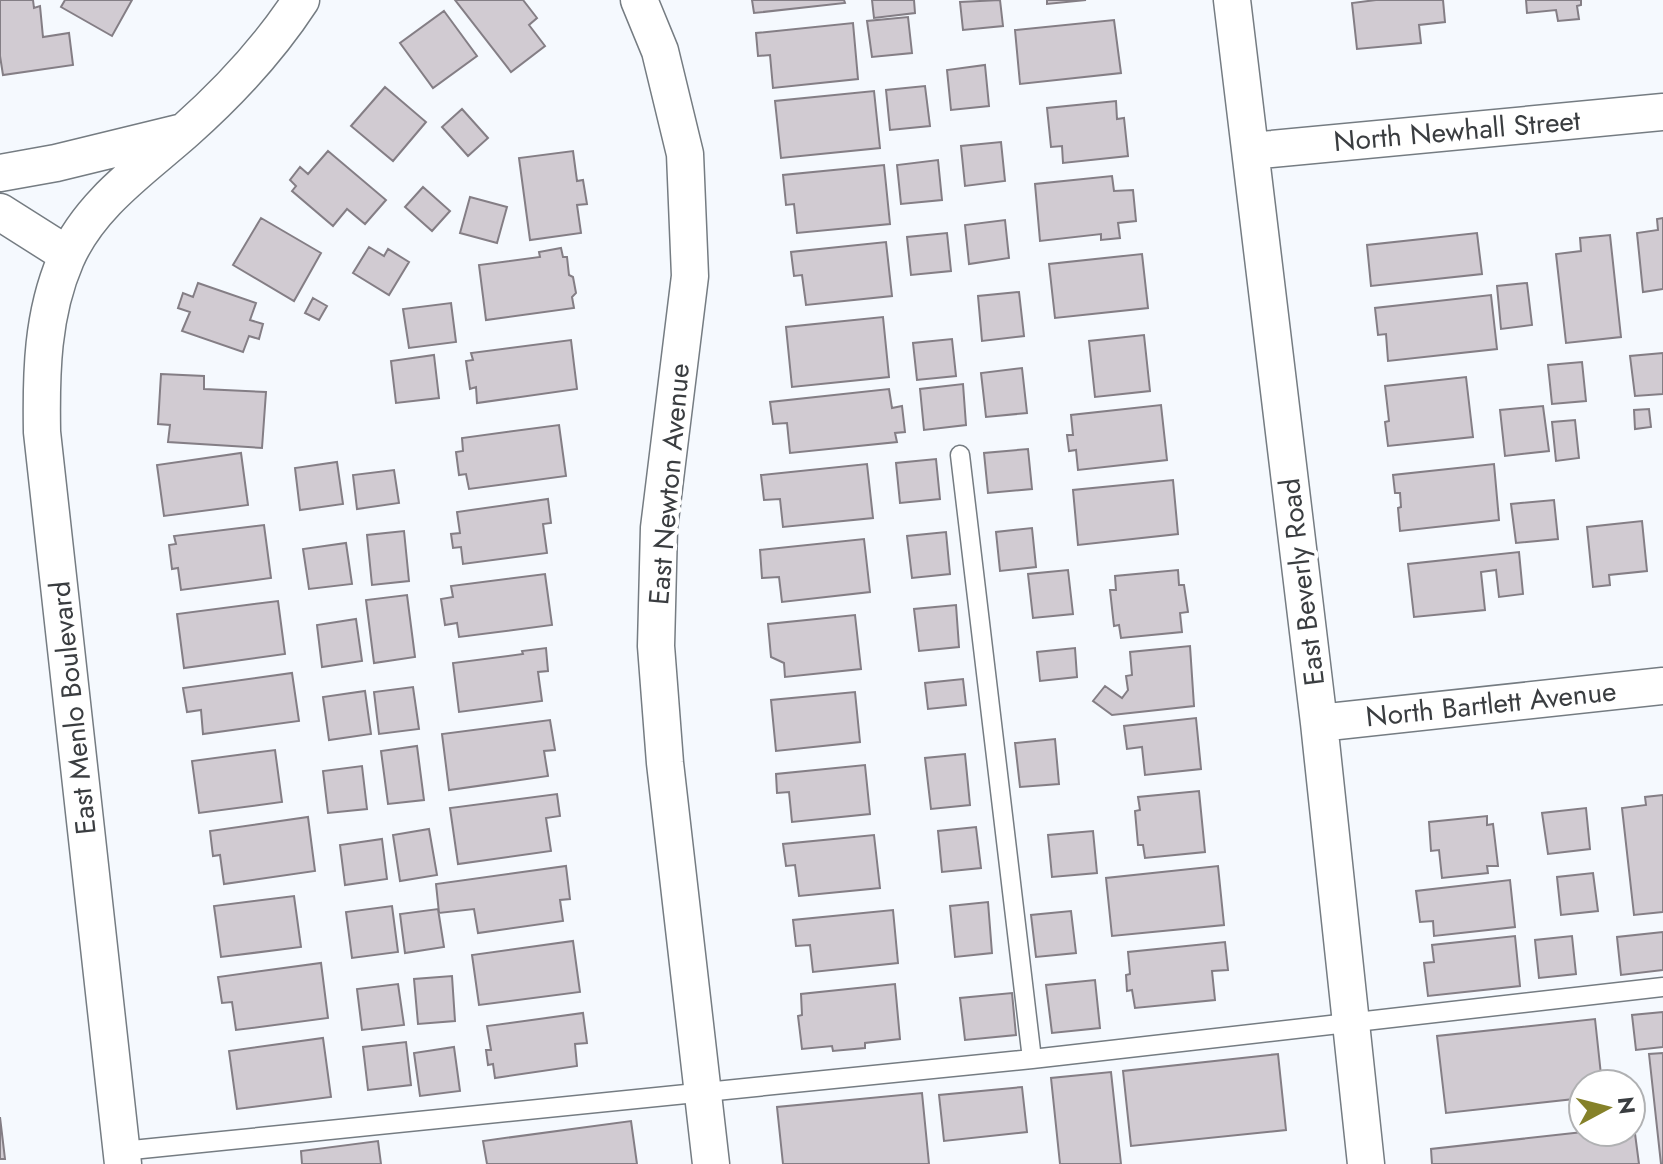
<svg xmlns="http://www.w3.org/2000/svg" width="1663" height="1164" viewBox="0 0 1663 1164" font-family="Jost,sans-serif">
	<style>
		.building { fill: #d1cbd2; stroke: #847e85; stroke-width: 2 }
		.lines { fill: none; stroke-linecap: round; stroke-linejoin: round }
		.lane-casing { stroke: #757c82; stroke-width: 21 }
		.street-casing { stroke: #757c82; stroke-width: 39 }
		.lane { stroke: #fff; stroke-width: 18 }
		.street { stroke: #fff; stroke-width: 36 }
		.labels { text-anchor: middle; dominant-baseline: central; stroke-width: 8; stroke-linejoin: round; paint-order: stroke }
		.street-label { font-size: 28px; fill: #3a3d40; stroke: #fff }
	</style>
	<rect width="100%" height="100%" fill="#f5f9fe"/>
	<path class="building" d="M 0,0 L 33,0 L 34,8 L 40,6 L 43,37 L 69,33 L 73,65 L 3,75 L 0,56 Z
		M 65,0 L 132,0 L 112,36 L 61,7 Z
		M 455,0 L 523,0 L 537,18 L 529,25 L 545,46 L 511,72 Z
		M 752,0 L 844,0 L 845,3 L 754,13 Z
		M 872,0 L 914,0 L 915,13 L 874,18 Z
		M 1000,0 L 1003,26 L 963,30 L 960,2 Z
		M 1047,0 L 1086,0 L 1047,4 Z
		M 1376,0 L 1443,0 L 1445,22 L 1419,25 L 1421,43 L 1357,49 L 1352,3 Z
		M 1526,0 L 1581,0 L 1581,5 L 1577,6 L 1579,19 L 1558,21 L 1556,10 L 1527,13 Z
		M 444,11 L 477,56 L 433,88 L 400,43 Z
		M 908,17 L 912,53 L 872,57 L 867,21 Z
		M 1114,20 L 1121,73 L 1020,84 L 1015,30 Z
		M 853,23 L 858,79 L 773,88 L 770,55 L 758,56 L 756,33 Z
		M 985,65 L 989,106 L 951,110 L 947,70 Z
		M 925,86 L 930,126 L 890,130 L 886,90 Z
		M 385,87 L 426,122 L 393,161 L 351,126 Z
		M 874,91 L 880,148 L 781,158 L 775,101 Z
		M 1116,101 L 1117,119 L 1124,118 L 1128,156 L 1063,163 L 1062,146 L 1051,147 L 1047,108 Z
		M 462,109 L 488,138 L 468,156 L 442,127 Z
		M 1001,142 L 1005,181 L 965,186 L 961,146 Z
		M 328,151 L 386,200 L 365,224 L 347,209 L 333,226 L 292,191 L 296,186 L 290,180 L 300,167 L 308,174 Z
		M 573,151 L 577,181 L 583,180 L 587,204 L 577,205 L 581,233 L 530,240 L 519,158 Z
		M 938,160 L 942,200 L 901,204 L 897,165 Z
		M 884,165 L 890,224 L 797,233 L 794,204 L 786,205 L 783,175 Z
		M 1112,176 L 1114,191 L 1133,190 L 1136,221 L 1118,223 L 1120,238 L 1101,240 L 1101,234 L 1040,241 L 1035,184 Z
		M 423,187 L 450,211 L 432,231 L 405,207 Z
		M 470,197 L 507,207 L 497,243 L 460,233 Z
		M 261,218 L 321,253 L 294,301 L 233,265 Z
		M 1663,218 L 1663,289 L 1643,292 L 1637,233 L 1658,230 L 1657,219 Z
		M 1005,220 L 1009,258 L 969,264 L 965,225 Z
		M 947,233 L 951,271 L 911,275 L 907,237 Z
		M 1477,233 L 1482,274 L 1371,286 L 1367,245 Z
		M 1610,235 L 1621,337 L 1566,343 L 1556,254 L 1581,251 L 1580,238 Z
		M 886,242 L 892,296 L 806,305 L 802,275 L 794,276 L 791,252 Z
		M 369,247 L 384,256 L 388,249 L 409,262 L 389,295 L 353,273 Z
		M 561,248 L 563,257 L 567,257 L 569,275 L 573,277 L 576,293 L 572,297 L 574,308 L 486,320 L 479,265 L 540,257 L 539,252 Z
		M 1142,254 L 1148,308 L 1055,318 L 1049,264 Z
		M 198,283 L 256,303 L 250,320 L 263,324 L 259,339 L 249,336 L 243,352 L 182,331 L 190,312 L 178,308 L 183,293 L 193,297 Z
		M 1527,283 L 1532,325 L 1501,329 L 1497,286 Z
		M 1019,292 L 1024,336 L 982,341 L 978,296 Z
		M 1491,295 L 1497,349 L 1388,361 L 1386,334 L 1378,335 L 1375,308 Z
		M 313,298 L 327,306 L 319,320 L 305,313 Z
		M 451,303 L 456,342 L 409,348 L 403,309 Z
		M 883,317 L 889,377 L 792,387 L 786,327 Z
		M 1144,335 L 1150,391 L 1095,397 L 1089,341 Z
		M 952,339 L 956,376 L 917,380 L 913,343 Z
		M 571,340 L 577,389 L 477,403 L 476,387 L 470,389 L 466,361 L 473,360 L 471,353 Z
		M 1663,353 L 1663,394 L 1635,396 L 1630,356 Z
		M 434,355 L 439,398 L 396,403 L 391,361 Z
		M 1582,362 L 1586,401 L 1552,404 L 1548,365 Z
		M 1022,368 L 1027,413 L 986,417 L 981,373 Z
		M 161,374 L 204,376 L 204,389 L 266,392 L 262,448 L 168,442 L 170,425 L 158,424 Z
		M 1466,377 L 1473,437 L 1388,446 L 1385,422 L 1389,421 L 1385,386 Z
		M 963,384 L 966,425 L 924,430 L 920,389 Z
		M 889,389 L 892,408 L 902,406 L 905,432 L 895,433 L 897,442 L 790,453 L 787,423 L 773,424 L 770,402 Z
		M 1161,405 L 1167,460 L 1078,470 L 1076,450 L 1069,451 L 1067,435 L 1073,435 L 1071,415 Z
		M 1543,406 L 1549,451 L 1505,456 L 1500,410 Z
		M 1649,409 L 1651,427 L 1635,429 L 1634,410 Z
		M 1575,420 L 1579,458 L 1556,461 L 1552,422 Z
		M 559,425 L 566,476 L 469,489 L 466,474 L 459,475 L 456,452 L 463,451 L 462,438 Z
		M 1028,449 L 1032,489 L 988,493 L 984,453 Z
		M 241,453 L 248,505 L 164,516 L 157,465 Z
		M 936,459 L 940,499 L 900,503 L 896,463 Z
		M 337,462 L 343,504 L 300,510 L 295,468 Z
		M 867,464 L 873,518 L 783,527 L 780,499 L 764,500 L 761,475 Z
		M 1494,464 L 1499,520 L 1400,531 L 1398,508 L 1401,507 L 1400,493 L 1395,493 L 1393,475 Z
		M 394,470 L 399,503 L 357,509 L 353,475 Z
		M 1173,480 L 1178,534 L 1078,545 L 1073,490 Z
		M 548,499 L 551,523 L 543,524 L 547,553 L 463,564 L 461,547 L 453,548 L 451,534 L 460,533 L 457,512 Z
		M 1554,500 L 1558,539 L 1516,543 L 1511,504 Z
		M 1642,521 L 1647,571 L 1609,575 L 1610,585 L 1593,587 L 1587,527 Z
		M 264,525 L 271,578 L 181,590 L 178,568 L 172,569 L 169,545 L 176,544 L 174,536 Z
		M 1032,528 L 1036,567 L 1000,571 L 996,532 Z
		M 404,531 L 409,581 L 372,585 L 367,535 Z
		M 946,532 L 950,574 L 912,578 L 907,536 Z
		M 864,539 L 870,592 L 782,602 L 779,577 L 762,578 L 760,550 Z
		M 346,543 L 352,584 L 309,589 L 303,549 Z
		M 1519,552 L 1523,594 L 1499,597 L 1496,570 L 1481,572 L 1485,610 L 1414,617 L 1408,564 Z
		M 1068,570 L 1073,614 L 1033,618 L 1028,574 Z
		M 1178,570 L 1179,585 L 1184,585 L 1188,612 L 1180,613 L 1182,632 L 1121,638 L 1119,625 L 1114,626 L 1110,590 L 1116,590 L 1115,576 Z
		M 545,574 L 552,625 L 459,637 L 457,623 L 445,625 L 441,599 L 453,597 L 451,586 Z
		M 407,595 L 415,657 L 374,663 L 366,600 Z
		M 278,601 L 285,654 L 184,668 L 177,614 Z
		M 956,605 L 959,647 L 919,651 L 914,609 Z
		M 855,615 L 861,669 L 785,677 L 784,663 L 771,657 L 768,624 Z
		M 356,619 L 362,661 L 322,667 L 317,625 Z
		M 1190,646 L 1194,706 L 1112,715 L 1093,701 L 1105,686 L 1122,698 L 1128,690 L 1126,676 L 1132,675 L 1130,652 Z
		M 546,648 L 548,671 L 538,672 L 542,701 L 459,712 L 453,663 L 523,654 L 522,651 Z
		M 1075,648 L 1077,677 L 1040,681 L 1037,652 Z
		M 292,673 L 299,721 L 203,734 L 201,710 L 187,712 L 183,688 Z
		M 963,679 L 966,705 L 928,709 L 925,683 Z
		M 413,687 L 419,729 L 379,734 L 374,692 Z
		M 365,691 L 371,734 L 329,740 L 323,697 Z
		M 855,692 L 860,742 L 776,751 L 771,700 Z
		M 1196,718 L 1201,769 L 1145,775 L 1142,747 L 1127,749 L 1124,726 Z
		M 550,720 L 555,750 L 544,751 L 548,776 L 449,790 L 442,734 Z
		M 1055,739 L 1059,784 L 1020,787 L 1015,743 Z
		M 417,746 L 424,800 L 388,804 L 381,751 Z
		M 275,750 L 282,802 L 199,813 L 192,761 Z
		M 965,754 L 970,805 L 931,809 L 925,758 Z
		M 865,765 L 870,814 L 792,822 L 789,792 L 777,793 L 776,774 Z
		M 362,766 L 367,809 L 328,813 L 323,771 Z
		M 1199,791 L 1205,852 L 1145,858 L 1143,845 L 1138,845 L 1135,811 L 1140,810 L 1138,797 Z
		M 557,794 L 560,816 L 546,818 L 551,851 L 458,864 L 450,808 Z
		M 1663,795 L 1663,912 L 1634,915 L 1622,808 L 1646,805 L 1645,797 Z
		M 1586,808 L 1590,849 L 1548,854 L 1542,813 Z
		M 1487,816 L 1487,825 L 1493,824 L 1498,866 L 1487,866 L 1488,873 L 1442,878 L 1439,850 L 1431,851 L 1429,822 Z
		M 308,817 L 315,871 L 224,884 L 220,855 L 213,856 L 210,831 Z
		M 976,827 L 981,868 L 942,872 L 938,831 Z
		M 429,829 L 437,875 L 400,881 L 393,835 Z
		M 1093,831 L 1097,873 L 1052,877 L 1048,835 Z
		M 874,835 L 880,888 L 799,896 L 795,865 L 786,866 L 783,844 Z
		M 382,839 L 387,879 L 345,885 L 340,845 Z
		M 566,866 L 570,899 L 560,900 L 563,921 L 478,933 L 474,909 L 439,913 L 436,884 Z
		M 1218,866 L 1224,925 L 1112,936 L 1106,878 Z
		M 1593,873 L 1598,911 L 1561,915 L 1557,877 Z
		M 1510,880 L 1515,927 L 1434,936 L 1433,921 L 1420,922 L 1416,891 Z
		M 294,896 L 301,947 L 221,957 L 214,906 Z
		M 988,902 L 992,953 L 955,957 L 950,906 Z
		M 392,906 L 398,952 L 352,958 L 346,912 Z
		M 438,909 L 444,947 L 405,953 L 400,914 Z
		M 893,910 L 898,963 L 813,972 L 810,945 L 796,946 L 793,920 Z
		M 1071,911 L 1076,953 L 1036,957 L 1031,915 Z
		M 1663,932 L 1663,970 L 1621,975 L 1617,937 Z
		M 1515,936 L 1520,986 L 1428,996 L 1424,963 L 1434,962 L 1432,945 Z
		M 1572,936 L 1576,974 L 1539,978 L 1535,940 Z
		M 573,941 L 580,992 L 479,1005 L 472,955 Z
		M 1225,942 L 1228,970 L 1212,971 L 1215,1000 L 1135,1008 L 1132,990 L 1127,991 L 1126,975 L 1130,974 L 1128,952 Z
		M 321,963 L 328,1018 L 236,1030 L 232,1002 L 222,1003 L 218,977 Z
		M 452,976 L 455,1021 L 418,1024 L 414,979 Z
		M 1095,980 L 1100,1028 L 1052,1033 L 1046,985 Z
		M 398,984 L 404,1025 L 362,1030 L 357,989 Z
		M 895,984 L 900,1039 L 865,1043 L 865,1048 L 833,1051 L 832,1046 L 802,1049 L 798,1016 L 802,1015 L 801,994 Z
		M 1012,993 L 1016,1035 L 965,1040 L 960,998 Z
		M 1663,1012 L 1663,1047 L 1636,1050 L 1632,1015 Z
		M 583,1013 L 587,1043 L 575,1044 L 577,1066 L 495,1078 L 493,1064 L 488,1065 L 486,1050 L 491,1050 L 487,1026 Z
		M 1595,1019 L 1602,1084 L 1583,1084 L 1583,1098 L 1446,1113 L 1437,1036 Z
		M 323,1038 L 331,1097 L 237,1109 L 229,1051 Z
		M 406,1042 L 411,1085 L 368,1090 L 363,1047 Z
		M 454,1047 L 460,1091 L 420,1096 L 414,1053 Z
		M 1663,1053 L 1663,1164 L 1661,1164 L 1649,1054 Z
		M 1278,1054 L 1286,1130 L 1131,1146 L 1123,1071 Z
		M 1111,1072 L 1121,1164 L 1060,1164 L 1051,1078 Z
		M 1022,1087 L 1027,1132 L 944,1141 L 939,1095 Z
		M 922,1093 L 929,1164 L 783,1164 L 777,1107 Z
		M 0,1117 L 5,1159 L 0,1159 Z
		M 631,1121 L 637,1164 L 487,1164 L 483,1141 Z
		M 1634,1126 L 1639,1164 L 1432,1164 L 1431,1149 L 1583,1132 L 1631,1132 L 1631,1127 Z
		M 378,1141 L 381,1164 L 302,1164 L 301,1151 Z"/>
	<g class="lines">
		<g class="lane-casing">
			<path id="lane" d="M 960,455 L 1032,1059
				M 122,1151 L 1032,1059 L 1663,987"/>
		</g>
		<g class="street-casing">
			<path id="street" d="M 639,0 L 660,51 L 685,154 L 690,276 L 659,528 L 656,646 L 665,763 L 711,1164
				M 1232,0 L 1319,723 L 1366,1164
				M 1251,151 L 1663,112
				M 0,173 L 56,163 L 179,133
				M 0,212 L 68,255
				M 1319,723 L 1663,686
				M 123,1164 L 42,432 C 41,373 42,314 66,259 C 90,204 142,169 185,131 C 229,92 269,49 301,0"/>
		</g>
		<use href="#lane" class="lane"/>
		<use href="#street" class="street"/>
	</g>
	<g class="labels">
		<g class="street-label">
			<text transform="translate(1457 131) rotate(-5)">North Newhall Street</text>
			<text transform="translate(669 484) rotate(-85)">East Newton Avenue</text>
			<text transform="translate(1302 582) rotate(-97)">East Beverly Road</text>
			<text transform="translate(1491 704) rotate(-6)">North Bartlett Avenue</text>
			<text transform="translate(73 708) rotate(-96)">East Menlo Boulevard</text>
		</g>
	</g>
	<g transform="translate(1607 1108) rotate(83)"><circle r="38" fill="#ffffff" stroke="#b0b1b3" stroke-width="2"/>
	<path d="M0-6L14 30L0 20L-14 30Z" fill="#858129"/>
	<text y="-12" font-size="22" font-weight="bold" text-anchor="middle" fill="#3a3d40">N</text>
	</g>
</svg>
